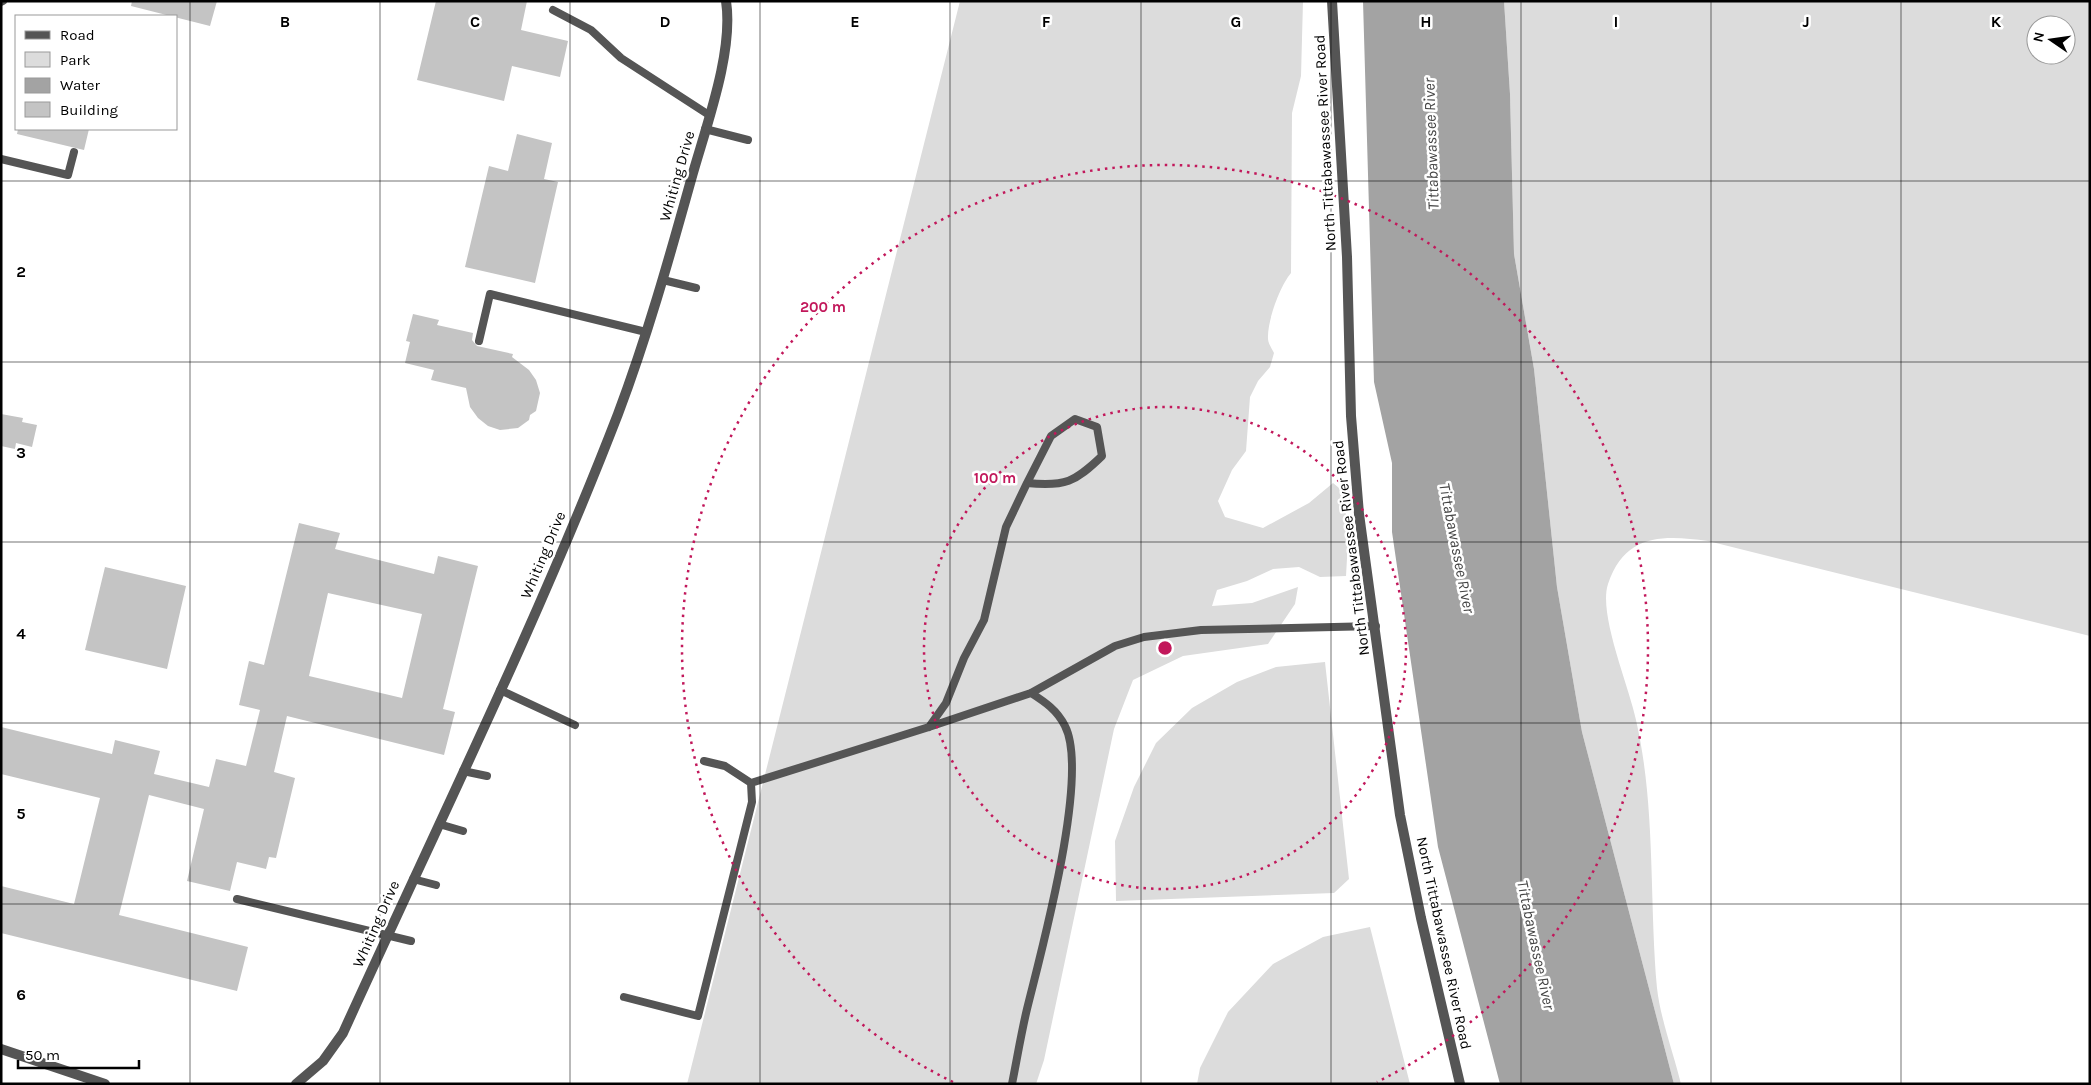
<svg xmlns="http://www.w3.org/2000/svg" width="2091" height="1085" viewBox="0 0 2091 1085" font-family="Karla,sans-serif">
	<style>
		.green { fill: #dcdcdc; fill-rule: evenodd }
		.water { fill: #a3a3a3 }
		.building { fill: #c4c4c4; fill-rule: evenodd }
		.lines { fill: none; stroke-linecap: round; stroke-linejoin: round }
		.lane { stroke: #555; stroke-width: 8 }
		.street { stroke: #555; stroke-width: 10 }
		.grid { fill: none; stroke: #000; stroke-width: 1; stroke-opacity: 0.55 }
		.ring { fill: none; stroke: #c2185b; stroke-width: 2.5; stroke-dasharray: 2.5 5 }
		.labels { text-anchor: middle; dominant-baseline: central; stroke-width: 5; stroke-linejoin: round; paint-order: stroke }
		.street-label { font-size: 15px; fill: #000; stroke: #fff }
		.water-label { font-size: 16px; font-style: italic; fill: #444; stroke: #fff }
		.grid-label { font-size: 16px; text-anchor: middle; font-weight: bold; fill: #000; stroke: #fff; stroke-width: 5; stroke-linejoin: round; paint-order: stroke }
		.centre { fill: #c2185b; stroke: #fff; stroke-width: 2.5 }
		.ring-label { font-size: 15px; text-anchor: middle; font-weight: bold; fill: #c2185b; stroke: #fff; stroke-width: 5; stroke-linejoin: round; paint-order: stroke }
	</style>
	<rect width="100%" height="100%" fill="#fff"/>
	<path class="green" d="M 960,1 L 1303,1 L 1301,76 L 1292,113 L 1291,273 C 1280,286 1267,321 1268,339 C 1268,343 1272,349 1274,353 L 1270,367 L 1258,381 L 1250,397 L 1246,451 L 1232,470 L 1218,501 L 1225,517 L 1263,528 L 1309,503 L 1333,483 L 1344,492 L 1348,540 L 1346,576 L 1320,577 L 1299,567 L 1273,569 L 1247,581 L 1217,590 L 1212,606 L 1252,603 L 1298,587 L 1295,604 L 1268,644 L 1183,656 L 1133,680 L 1114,729 L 1044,1060 L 1036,1084 L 687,1084 Z
		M 1504,1 L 2090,1 L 2090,636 L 1708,541 C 1664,535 1625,533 1608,584 C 1598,614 1629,686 1636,720 C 1656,807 1649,899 1657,988 C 1660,1017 1674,1055 1681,1084 L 1674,1084 L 1582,732 L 1557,587 L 1534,369 L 1514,254 L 1510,94 ZM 2036,25 L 2066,25 L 2066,55 L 2036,55 Z
		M 1325,662 L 1349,879 L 1334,893 L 1116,901 L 1115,841 L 1134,787 L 1156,743 L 1192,708 L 1237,682 L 1276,667 Z
		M 1370,927 L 1410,1084 L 1197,1084 L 1200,1068 L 1228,1012 L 1273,964 L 1323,937 Z"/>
	<path class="water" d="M 1363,1 L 1504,1 L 1510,94 L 1514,254 L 1534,369 L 1557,587 L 1582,732 L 1674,1084 L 1500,1084 L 1438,847 L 1392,532 L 1392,463 L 1374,382 Z"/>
	<path class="building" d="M 132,1 L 217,1 L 210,26 L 131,6 Z
		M 436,1 L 527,1 L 521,30 L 568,41 L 560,77 L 512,66 L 504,101 L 417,80 Z
		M 18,129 L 89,129 L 84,150 L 17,134 Z
		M 517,134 L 552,143 L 544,179 L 558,182 L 535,283 L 465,267 L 489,166 L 508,171 Z
		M 413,314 L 439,320 L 437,325 L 473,333 L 472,340 L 477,346 L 513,354 L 512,357 L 529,370 L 536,380 L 540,393 L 536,411 L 530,415 L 529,420 L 518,428 L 500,430 L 488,426 L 478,418 L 470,407 L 466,388 L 431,380 L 434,370 L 405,363 L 410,342 L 406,341 Z
		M 1,414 L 23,418 L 22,422 L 37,425 L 32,447 L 16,443 L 15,449 L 1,446 Z
		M 299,523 L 340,533 L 335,549 L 434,574 L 438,556 L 478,566 L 443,709 L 455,712 L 444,755 L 287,716 L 274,772 L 295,778 L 276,858 L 269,857 L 266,869 L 237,862 L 230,891 L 187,881 L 204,809 L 149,795 L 119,915 L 248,947 L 237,991 L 1,933 L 1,886 L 74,904 L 100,798 L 1,774 L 1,727 L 112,754 L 115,740 L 160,751 L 154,774 L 209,787 L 216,759 L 246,766 L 260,710 L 239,705 L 249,661 L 264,665 ZM 328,593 L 422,614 L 402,698 L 309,676 Z
		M 105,567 L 186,586 L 167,669 L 85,650 Z"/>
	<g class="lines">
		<path class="lane" d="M 1,2 L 3,1
			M 553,10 L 591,30 L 621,58 L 709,115
			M 705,129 L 748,140
			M 1,159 L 68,175 L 74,152
			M 663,280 L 696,288
			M 479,341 L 490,294 L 646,332
			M 500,690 L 575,725
			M 929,727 L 946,703 L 964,658 L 984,620 L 1006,527 L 1027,483 C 1065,487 1075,482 1102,456 L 1097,427 L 1075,419 L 1051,436 L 1027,483
			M 463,771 L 487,776
			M 751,783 L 929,727 L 1031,693 L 1115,646 L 1144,637 L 1201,630 L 1376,626
			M 439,824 L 463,831
			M 413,879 L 436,885
			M 237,899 L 411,941
			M 624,997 L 698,1016 L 752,802 L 751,783 L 725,766 L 704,761
			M 1012,1084 C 1017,1059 1021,1034 1027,1009 C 1041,952 1090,775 1065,726 C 1057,710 1045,702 1031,693"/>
		<path class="street" d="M 1332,1 L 1347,257 L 1351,416 L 1359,514 L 1400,815 L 1421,918 L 1460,1084
			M 1,1049 L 105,1084
			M 296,1084 L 323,1061 L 343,1033 C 436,828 537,624 618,414 C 647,337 669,259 691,180 C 705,129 734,53 726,1"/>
	</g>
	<path class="grid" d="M 190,1 L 190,1084M 380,1 L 380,1084M 570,1 L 570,1084M 760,1 L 760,1084M 950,1 L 950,1084M 1141,1 L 1141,1084M 1331,1 L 1331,1084M 1521,1 L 1521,1084M 1711,1 L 1711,1084M 1901,1 L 1901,1084M 1,181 L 2090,181M 1,362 L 2090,362M 1,542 L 2090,542M 1,723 L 2090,723M 1,904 L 2090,904"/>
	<g class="ring">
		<circle cx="1165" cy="648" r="241"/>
		<path d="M953 1082A483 483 0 1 1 1377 1082"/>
	</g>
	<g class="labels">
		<g class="street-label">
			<text transform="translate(1325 143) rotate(-93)">North Tittabawassee River Road</text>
			<text transform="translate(677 176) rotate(-74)">Whiting Drive</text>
			<text transform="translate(1351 548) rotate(-97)">North Tittabawassee River Road</text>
			<text transform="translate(543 555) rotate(-67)">Whiting Drive</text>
			<text transform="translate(376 924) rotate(-66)">Whiting Drive</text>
			<text transform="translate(1444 943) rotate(78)">North Tittabawassee River Road</text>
		</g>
		<g class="water-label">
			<text transform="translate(1431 144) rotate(-92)">Tittabawassee River</text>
			<text transform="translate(1457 548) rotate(79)">Tittabawassee River</text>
			<text transform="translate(1536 945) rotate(78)">Tittabawassee River</text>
		</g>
	</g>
	<g class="grid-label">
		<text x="285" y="27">B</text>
		<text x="475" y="27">C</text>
		<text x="665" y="27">D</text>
		<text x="855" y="27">E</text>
		<text x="1046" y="27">F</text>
		<text x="1236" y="27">G</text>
		<text x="1426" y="27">H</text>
		<text x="1616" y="27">I</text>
		<text x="1806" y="27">J</text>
		<text x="1996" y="27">K</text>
		<text x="21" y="277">2</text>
		<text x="21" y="458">3</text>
		<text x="21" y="639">4</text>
		<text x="21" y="819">5</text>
		<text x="21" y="1000">6</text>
	</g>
	<circle cx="1165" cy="648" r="8" class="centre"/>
	<g class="ring-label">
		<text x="823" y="312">200 m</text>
		<text x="995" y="483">100 m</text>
	</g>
	<rect width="2091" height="1085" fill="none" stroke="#000000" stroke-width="5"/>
	<rect x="15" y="15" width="162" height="115" fill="#ffffff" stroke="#999999"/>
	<rect x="25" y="31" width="25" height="8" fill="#555555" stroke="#999999"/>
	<text x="60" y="40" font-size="15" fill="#000000">Road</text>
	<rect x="25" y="52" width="25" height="15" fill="#dcdcdc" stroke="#999999"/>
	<text x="60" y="65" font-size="15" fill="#000000">Park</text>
	<rect x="25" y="78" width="25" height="15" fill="#a3a3a3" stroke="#999999"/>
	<text x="60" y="90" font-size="15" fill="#000000">Water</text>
	<rect x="25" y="102" width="25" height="15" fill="#c4c4c4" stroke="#999999"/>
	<text x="60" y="115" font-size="15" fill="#000000">Building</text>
	<g transform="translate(2051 40) rotate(283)"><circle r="24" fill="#ffffff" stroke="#999999"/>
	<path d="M0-4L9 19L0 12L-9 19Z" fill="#000000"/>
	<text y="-8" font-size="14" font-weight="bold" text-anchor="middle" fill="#000000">N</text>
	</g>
	<path d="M18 1060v8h121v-8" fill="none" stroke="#000000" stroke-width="2.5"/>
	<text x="25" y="1060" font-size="15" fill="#000000" stroke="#ffffff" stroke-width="4" paint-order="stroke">50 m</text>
</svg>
